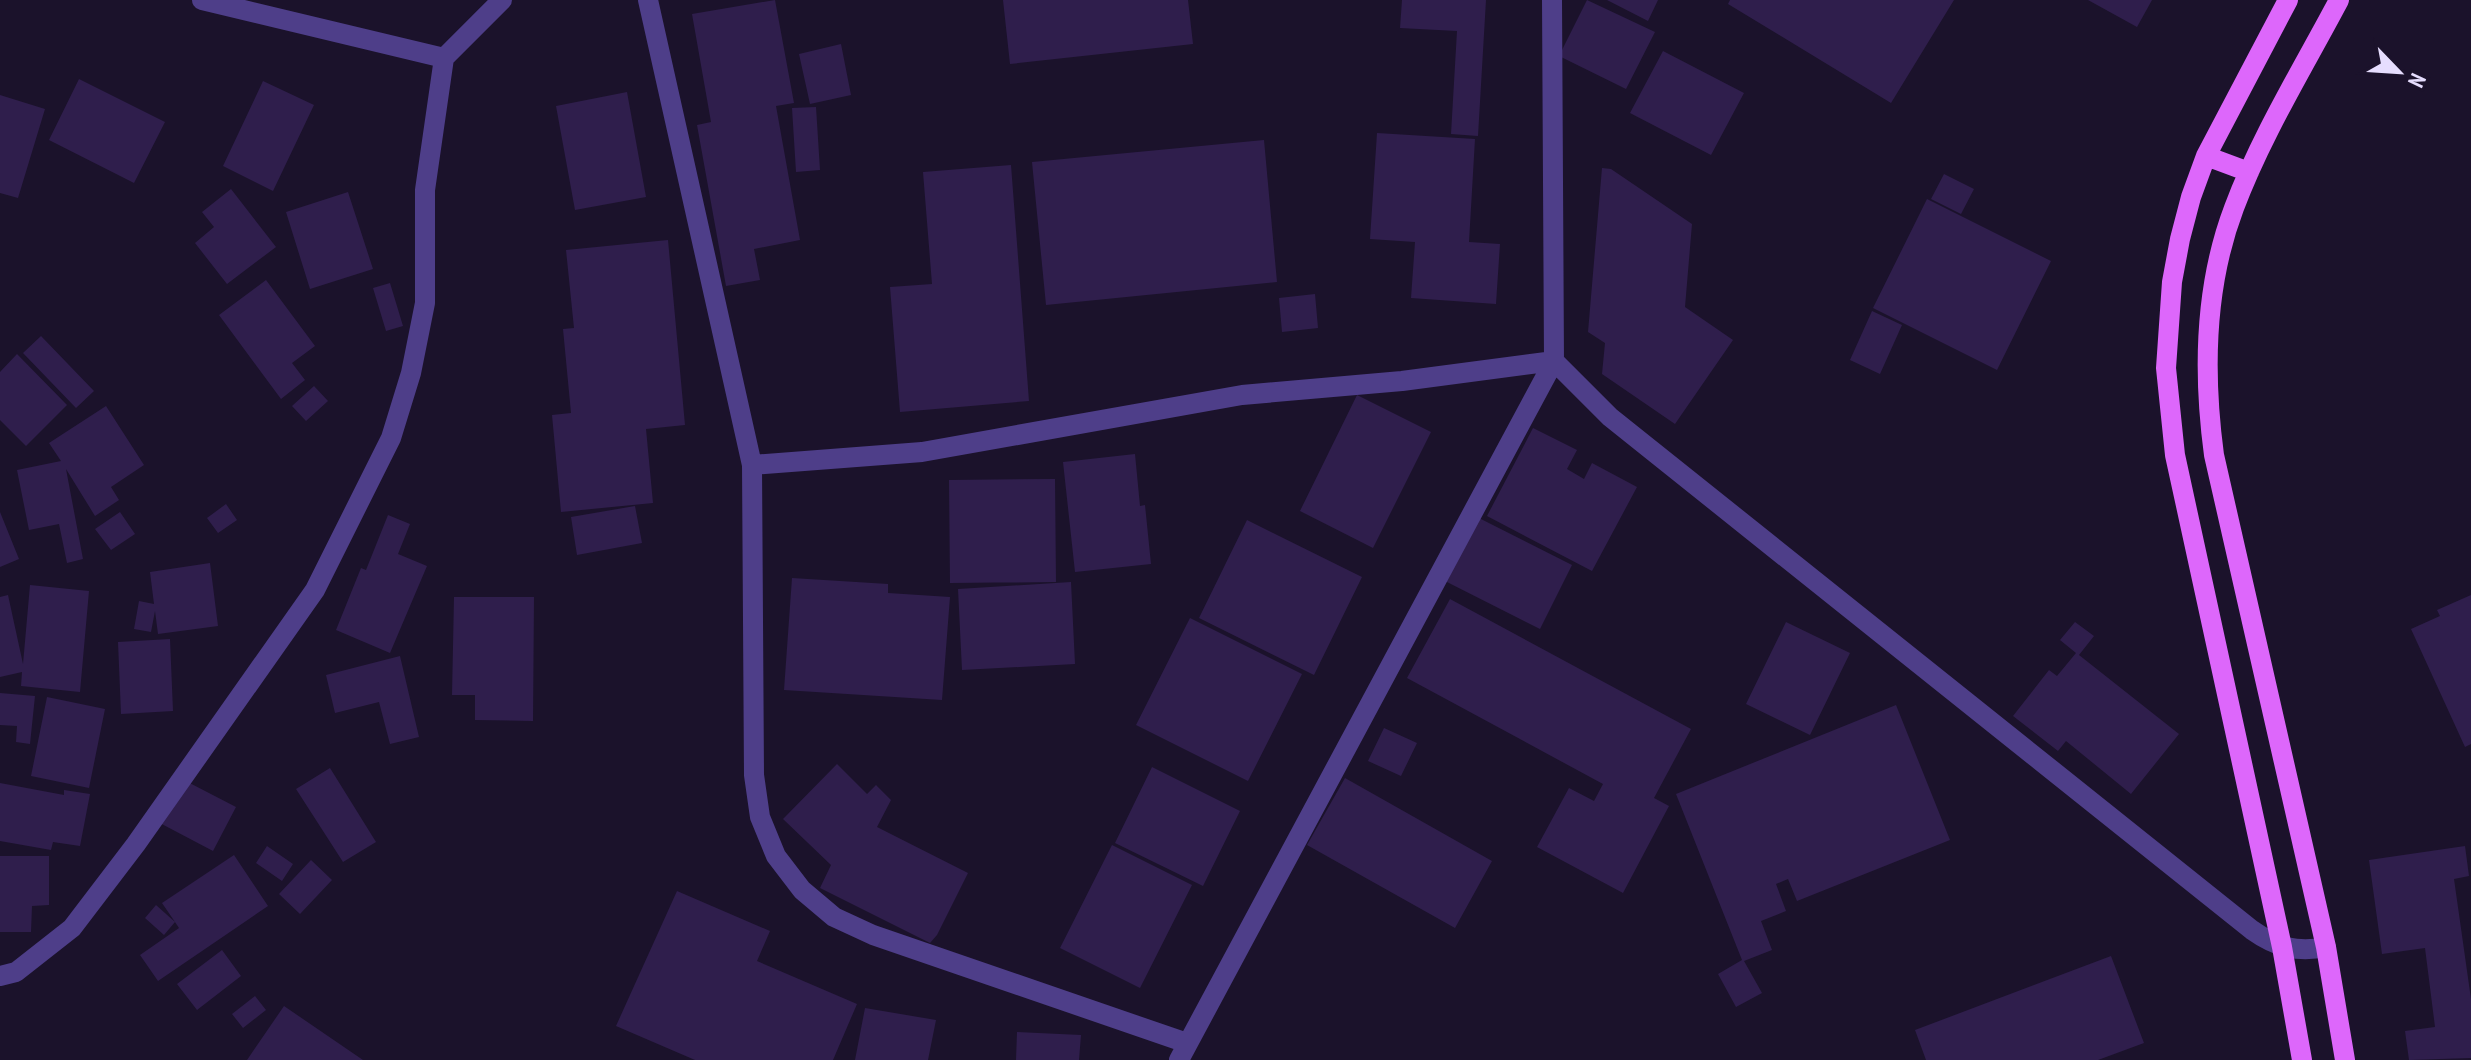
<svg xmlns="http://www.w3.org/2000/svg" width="2471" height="1060" viewBox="0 0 2471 1060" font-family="'PT Sans Narrow',sans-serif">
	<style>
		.building { fill: #2f1e4c }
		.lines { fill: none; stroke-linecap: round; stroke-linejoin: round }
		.minor { stroke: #4e3e89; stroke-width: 20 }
		.primary { stroke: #dd67fb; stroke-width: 20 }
	</style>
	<rect width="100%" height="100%" fill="#1b122b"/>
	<path class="building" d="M 775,0 L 794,103 L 776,106 L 800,240 L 754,249 L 760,280 L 726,286 L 697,125 L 711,122 L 692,14 Z
		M 1003,0 L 1188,0 L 1193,44 L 1010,64 Z
		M 1402,0 L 1486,0 L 1478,136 L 1451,134 L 1457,31 L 1400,28 Z
		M 1587,0 L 1655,32 L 1626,89 L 1559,56 Z
		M 1607,0 L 1658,0 L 1648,21 Z
		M 1730,0 L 1954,0 L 1891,103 L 1728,4 Z
		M 2088,0 L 2152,0 L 2137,27 Z
		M 841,44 L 851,95 L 810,104 L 799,54 Z
		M 1663,51 L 1744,93 L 1711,155 L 1630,113 Z
		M 79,79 L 165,122 L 134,183 L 49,140 Z
		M 263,81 L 314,105 L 273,191 L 223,166 Z
		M 627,92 L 646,197 L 575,210 L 556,106 Z
		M 0,95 L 45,109 L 18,198 L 0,193 Z
		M 816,107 L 820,170 L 796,172 L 792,108 Z
		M 1377,133 L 1475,139 L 1469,242 L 1500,244 L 1496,304 L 1411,298 L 1415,242 L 1370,239 Z
		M 1264,140 L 1277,282 L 1046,305 L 1032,162 Z
		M 1011,165 L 1029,401 L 900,412 L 890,287 L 932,284 L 923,172 Z
		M 1602,168 L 1611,169 L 1692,224 L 1685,307 L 1733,340 L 1675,424 L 1602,374 L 1605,343 L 1588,332 Z
		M 1944,174 L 1974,189 L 1961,214 L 1931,199 Z
		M 231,189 L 276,247 L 227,284 L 195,243 L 214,227 L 202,212 Z
		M 348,192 L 373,269 L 310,289 L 286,212 Z
		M 1927,199 L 2051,261 L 1997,370 L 1873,308 Z
		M 668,240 L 685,425 L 646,429 L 653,503 L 561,512 L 552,415 L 571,413 L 563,329 L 574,328 L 566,250 Z
		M 266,280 L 315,346 L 292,363 L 305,380 L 281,399 L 219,315 Z
		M 390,283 L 403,326 L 386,331 L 373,288 Z
		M 1315,294 L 1318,328 L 1282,332 L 1279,298 Z
		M 1872,311 L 1902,325 L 1880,374 L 1850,360 Z
		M 41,336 L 94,391 L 76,408 L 23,353 Z
		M 17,354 L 67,405 L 26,446 L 0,420 L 0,372 Z
		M 314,386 L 328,401 L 306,421 L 292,406 Z
		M 1357,395 L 1431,432 L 1373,548 L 1300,511 Z
		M 106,406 L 144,465 L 111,487 L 119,500 L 95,516 L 66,469 L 83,559 L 67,563 L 59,524 L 29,530 L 17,470 L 61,461 L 49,443 Z
		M 1533,428 L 1577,450 L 1567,469 L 1584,479 L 1592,463 L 1637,487 L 1592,571 L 1487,516 Z
		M 1135,454 L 1140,506 L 1145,505 L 1151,564 L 1075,572 L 1063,462 Z
		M 1055,479 L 1056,582 L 950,583 L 949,480 Z
		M 226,504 L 237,520 L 218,533 L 207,518 Z
		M 635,506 L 642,543 L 577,555 L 571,517 Z
		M 0,512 L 19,559 L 0,567 Z
		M 120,512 L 135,534 L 111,550 L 95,529 Z
		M 388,515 L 410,524 L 398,554 L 427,566 L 390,653 L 336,630 L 361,568 L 366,570 Z
		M 1475,516 L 1572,565 L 1540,629 L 1443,580 Z
		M 1247,520 L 1362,577 L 1314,675 L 1199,618 Z
		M 210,563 L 218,626 L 158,634 L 155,611 L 151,632 L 134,629 L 139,601 L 154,604 L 150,572 Z
		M 792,578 L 888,584 L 888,593 L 950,597 L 942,700 L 784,690 Z
		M 1071,582 L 1075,664 L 962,670 L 958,589 Z
		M 30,585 L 89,591 L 80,692 L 21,686 L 22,672 L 0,677 L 0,597 L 8,595 L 23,664 Z
		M 2471,595 L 2471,744 L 2465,747 L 2411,629 L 2440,616 L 2437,610 Z
		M 454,597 L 534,597 L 533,721 L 475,720 L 475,695 L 452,695 Z
		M 1450,599 L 1691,729 L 1654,798 L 1669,806 L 1623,893 L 1537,847 L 1569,788 L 1594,801 L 1603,784 L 1407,678 Z
		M 1190,618 L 1302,674 L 1248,781 L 1136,725 Z
		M 1786,622 L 1850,653 L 1810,735 L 1746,704 Z
		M 2075,622 L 2094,636 L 2079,655 L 2179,734 L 2131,794 L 2066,741 L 2058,751 L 2013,716 L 2049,670 L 2057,676 L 2076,653 L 2060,640 Z
		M 170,639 L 173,711 L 121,714 L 118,642 Z
		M 400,656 L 419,737 L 390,744 L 379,702 L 335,713 L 326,675 Z
		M 0,693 L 35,696 L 30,744 L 16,742 L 17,726 L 0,725 Z
		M 47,697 L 105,709 L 89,788 L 31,776 Z
		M 1896,705 L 1950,840 L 1797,901 L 1788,879 L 1776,884 L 1786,911 L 1761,921 L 1772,950 L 1744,961 L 1762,993 L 1736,1007 L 1718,974 L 1742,960 L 1676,794 Z
		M 1384,728 L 1417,743 L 1401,776 L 1368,761 Z
		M 837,764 L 867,794 L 876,785 L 891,800 L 877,827 L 968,873 L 937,935 L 930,943 L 820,888 L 831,865 L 783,819 Z
		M 1152,767 L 1240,811 L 1203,886 L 1115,843 Z
		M 330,768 L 376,842 L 343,862 L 296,789 Z
		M 178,777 L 236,807 L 213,851 L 156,821 Z
		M 1345,778 L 1492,861 L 1455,928 L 1307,845 Z
		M 0,783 L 64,795 L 64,790 L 90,794 L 80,846 L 53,842 L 51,850 L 0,841 Z
		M 1112,845 L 1192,885 L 1140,988 L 1060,948 Z
		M 267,846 L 293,864 L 282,881 L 256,863 Z
		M 2465,846 L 2469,876 L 2454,879 L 2471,999 L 2471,1058 L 2409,1060 L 2405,1031 L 2435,1027 L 2425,948 L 2382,954 L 2369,860 Z
		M 234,855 L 268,906 L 158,981 L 140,955 L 179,928 L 175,922 L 164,935 L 145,918 L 156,905 L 175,922 L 162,903 Z
		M 0,856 L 49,856 L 49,905 L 32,906 L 31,932 L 0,932 Z
		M 311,860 L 332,880 L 300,914 L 279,894 Z
		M 677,891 L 770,931 L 757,961 L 857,1004 L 833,1060 L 695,1060 L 616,1026 Z
		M 222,950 L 241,976 L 197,1010 L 177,984 Z
		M 2111,956 L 2144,1043 L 2098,1060 L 1926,1060 L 1915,1030 Z
		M 255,996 L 266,1010 L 243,1028 L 232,1014 Z
		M 284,1006 L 363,1060 L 247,1060 Z
		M 865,1008 L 936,1020 L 928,1060 L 855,1060 Z
		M 1017,1032 L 1081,1035 L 1079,1060 L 1016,1060 Z"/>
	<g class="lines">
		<path class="minor" d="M 202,0 L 444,58
			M 648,0 L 752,465 L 754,775 L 760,817 L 776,856 L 802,890 L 834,917 L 873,935 L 1187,1043
			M 1554,361 L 1610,417 L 2252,930 C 2276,947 2297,953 2326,947
			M 752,465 L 922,452 L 1242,395 L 1402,381 L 1554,361
			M 0,976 L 16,972 L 72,928 L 136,844 L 315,590 L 391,438 L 411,373 L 425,303 L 425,190 L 444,58 L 502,0
			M 1179,1060 L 1554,361 L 1552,0"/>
		<path class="primary" d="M 2288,0 L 2206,156 L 2191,197 L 2180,239 L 2172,282 L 2166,368 L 2175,455 L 2282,947 L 2302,1060
			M 2339,0 C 2303,68 2261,136 2234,208 C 2204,287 2203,373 2214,455 L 2326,947 L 2345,1060
			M 2206,156 L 2249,172"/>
	</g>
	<g transform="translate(2399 72) rotate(115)" stroke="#1b122b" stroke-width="6" paint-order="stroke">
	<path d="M0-6L14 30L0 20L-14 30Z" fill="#e6ddfe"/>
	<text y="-12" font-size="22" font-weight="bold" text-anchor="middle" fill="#e6ddfe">N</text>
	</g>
</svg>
